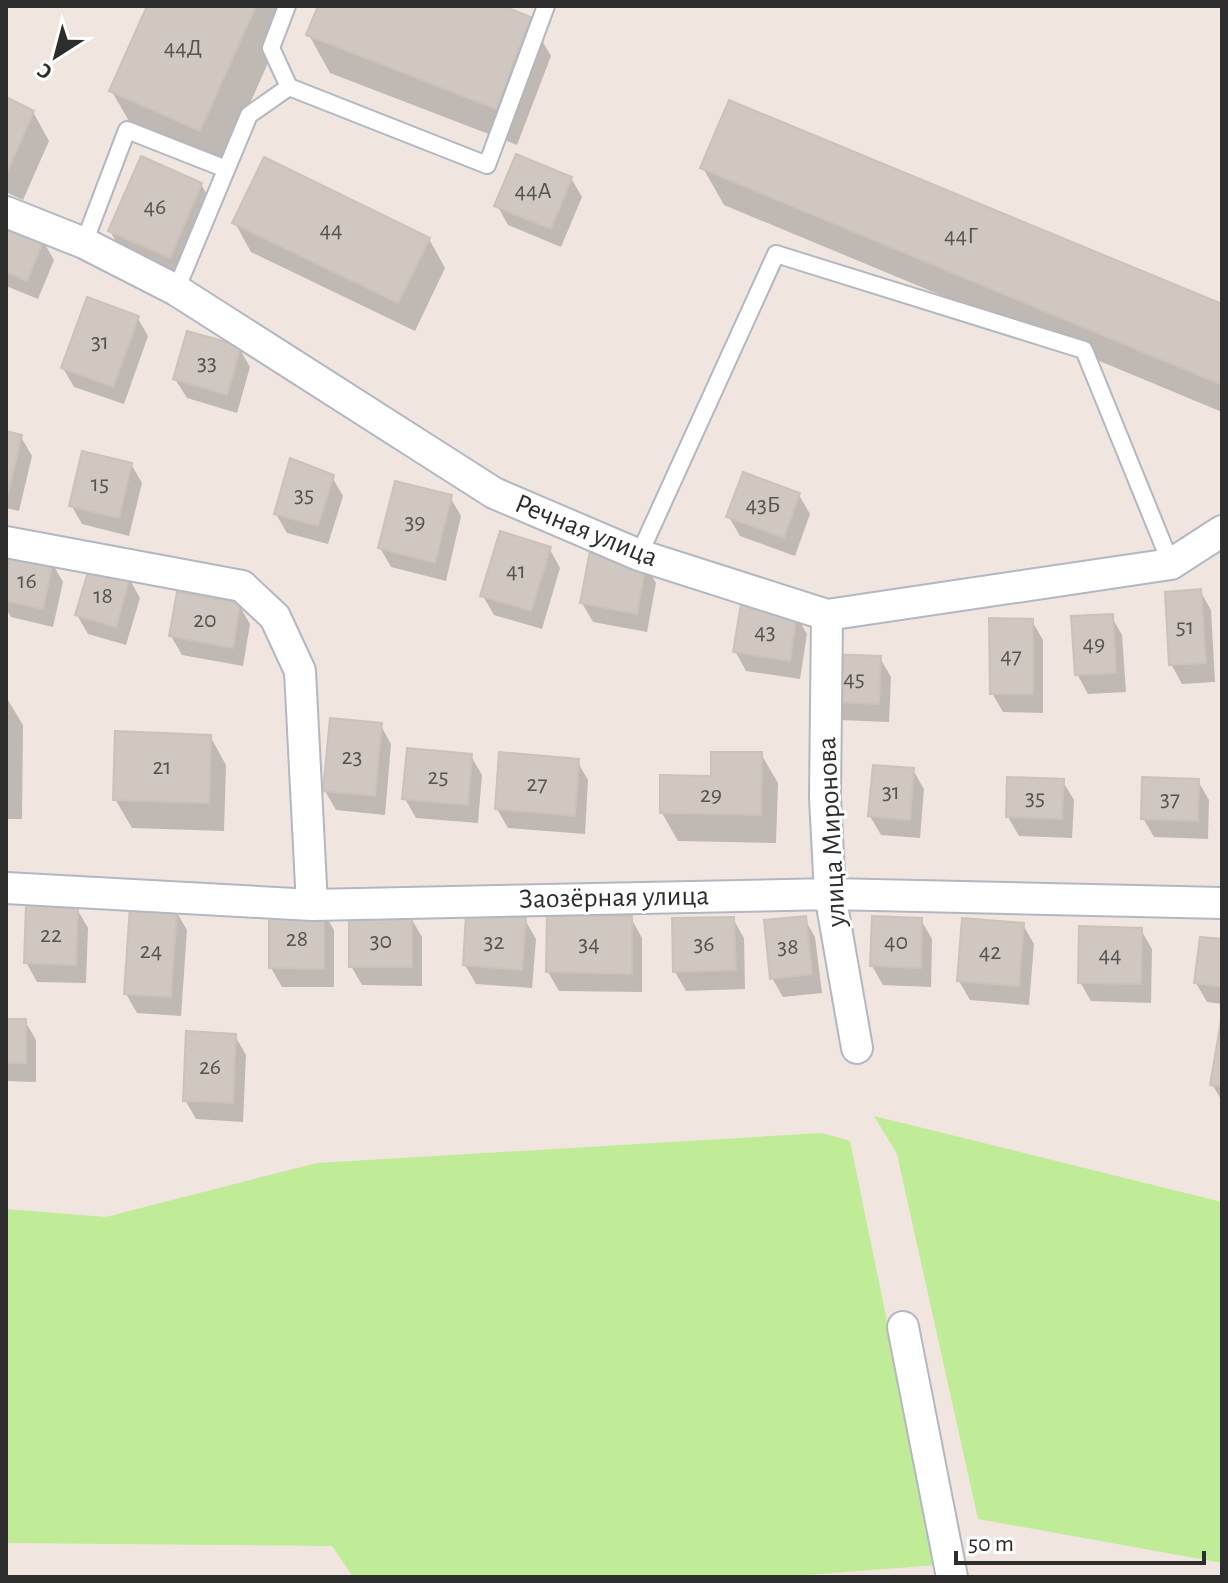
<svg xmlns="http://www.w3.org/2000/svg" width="1228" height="1583" viewBox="0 0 1228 1583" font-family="'Alegreya Sans',sans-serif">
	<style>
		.green { fill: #c0eb97 }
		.shadow { fill: #0003 }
		.building { fill: #cfc7c0; stroke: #ccc2b8; stroke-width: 2 }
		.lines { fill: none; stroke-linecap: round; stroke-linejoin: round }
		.service-casing { stroke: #b3b7c2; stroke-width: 20 }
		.minor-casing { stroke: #b3b7c2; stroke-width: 34 }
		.service { stroke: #fff; stroke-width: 16 }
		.minor { stroke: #fff; stroke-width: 30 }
		.labels { text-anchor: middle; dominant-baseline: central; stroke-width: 6; stroke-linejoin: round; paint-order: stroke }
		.number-label { font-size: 24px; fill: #565452 }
		.street-label { font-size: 28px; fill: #2d2d2d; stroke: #fff }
	</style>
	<rect width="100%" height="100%" fill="#f0e6df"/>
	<path class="green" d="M 874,1116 L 1222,1202 L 1222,1563 L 978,1519 L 897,1154 Z
		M 822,1133 L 850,1141 L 937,1565 L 782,1577 L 353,1577 L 332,1546 L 6,1543 L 6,1209 L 106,1217 L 317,1163 Z"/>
	<path class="shadow" d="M 149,6 L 293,6 L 222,167 L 133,128 L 111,90 Z
		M 320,6 L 497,6 L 529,18 L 551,56 L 517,145 L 330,73 L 309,35 Z
		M 6,99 L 33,112 L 49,141 L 23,200 L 6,192 Z
		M 703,168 L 1222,307 L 1222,412 L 724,205 Z
		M 571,178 L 582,197 L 561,247 L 508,225 L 497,205 Z
		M 201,184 L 217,213 L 186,286 L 127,260 L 110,231 Z
		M 235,223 L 429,239 L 445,268 L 415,331 L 251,252 Z
		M 6,226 L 43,241 L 54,260 L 38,299 L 6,286 Z
		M 137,317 L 148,336 L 124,404 L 74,387 L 63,368 Z
		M 239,348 L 250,367 L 237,413 L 187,398 L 175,379 Z
		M 6,433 L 21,437 L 32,456 L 19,511 L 6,508 Z
		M 131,464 L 142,483 L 129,536 L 82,524 L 71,505 Z
		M 332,477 L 343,496 L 328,544 L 287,533 L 276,514 Z
		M 799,495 L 810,514 L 795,556 L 740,536 L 729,517 Z
		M 450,497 L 461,516 L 446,581 L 391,567 L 380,548 Z
		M 549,548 L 560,568 L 542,629 L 494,615 L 483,596 Z
		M 10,553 L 52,563 L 63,582 L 53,627 L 11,617 L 6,609 Z
		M 645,564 L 656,583 L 647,632 L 593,622 L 582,603 Z
		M 129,578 L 140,598 L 126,645 L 88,634 L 77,615 Z
		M 1200,591 L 1211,610 L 1215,682 L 1182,684 L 1171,664 Z
		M 239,605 L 250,624 L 243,666 L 182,655 L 171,636 Z
		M 796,615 L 807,634 L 800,679 L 746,671 L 735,651 Z
		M 1111,616 L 1122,635 L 1126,692 L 1088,694 L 1077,674 Z
		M 1032,621 L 1043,640 L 1043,713 L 1003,712 L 992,693 Z
		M 831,656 L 880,658 L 891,677 L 889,722 L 840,720 Z
		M 6,697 L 23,725 L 22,819 L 6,819 Z
		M 380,724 L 391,744 L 385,815 L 336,810 L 325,791 Z
		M 210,736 L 226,765 L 224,831 L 132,828 L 115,799 Z
		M 761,754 L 778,783 L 776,843 L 678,841 L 662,813 Z
		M 471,756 L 482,775 L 478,823 L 416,818 L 405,799 Z
		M 577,761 L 588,780 L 585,834 L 508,828 L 497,809 Z
		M 913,770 L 924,789 L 920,838 L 881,835 L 870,816 Z
		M 1062,780 L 1074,800 L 1072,838 L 1019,836 L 1008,817 Z
		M 1198,781 L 1209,800 L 1208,839 L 1154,837 L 1143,818 Z
		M 77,909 L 88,928 L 86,983 L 37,982 L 26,962 Z
		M 176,911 L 187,930 L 181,1016 L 137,1013 L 126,994 Z
		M 323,911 L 334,930 L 334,987 L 282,987 L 271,968 Z
		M 411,918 L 422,937 L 422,986 L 362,985 L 351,966 Z
		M 631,918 L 642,938 L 642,992 L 559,991 L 548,972 Z
		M 804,918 L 815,937 L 822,993 L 783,997 L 772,978 Z
		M 733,919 L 744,938 L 745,989 L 686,991 L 675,972 Z
		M 525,920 L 536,939 L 532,988 L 476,984 L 465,965 Z
		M 921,920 L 932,939 L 931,987 L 883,985 L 872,966 Z
		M 1023,925 L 1034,944 L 1029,1005 L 970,1000 L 959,981 Z
		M 1141,930 L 1152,949 L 1151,1003 L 1091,1001 L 1080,982 Z
		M 1222,941 L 1222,1004 L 1207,1002 L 1196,983 Z
		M 6,1021 L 25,1021 L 36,1040 L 36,1082 L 6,1081 Z
		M 1222,1027 L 1222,1101 L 1212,1084 Z
		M 235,1036 L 246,1055 L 243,1122 L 196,1119 L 185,1100 Z"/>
	<path class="building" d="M 147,6 L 256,6 L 200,131 L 109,91 Z
		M 318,6 L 503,6 L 531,17 L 496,109 L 306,35 Z
		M 6,97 L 34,111 L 7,173 L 6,172 Z
		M 729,100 L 1222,304 L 1222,385 L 700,168 Z
		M 516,154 L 572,177 L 551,229 L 494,206 Z
		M 141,156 L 202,183 L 170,258 L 108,231 Z
		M 264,157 L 430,238 L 398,303 L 232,223 Z
		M 6,223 L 44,239 L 27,281 L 6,272 Z
		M 87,297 L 139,316 L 113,387 L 61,368 Z
		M 187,331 L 241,346 L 227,395 L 173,379 Z
		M 6,431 L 22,435 L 8,493 L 6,492 Z
		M 82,451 L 132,463 L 119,518 L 69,506 Z
		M 290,458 L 334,475 L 318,526 L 274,514 Z
		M 743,472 L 800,493 L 784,538 L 726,517 Z
		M 395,481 L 452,495 L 435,563 L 378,548 Z
		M 500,531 L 551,547 L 531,611 L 480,596 Z
		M 8,551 L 53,561 L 43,609 L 6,601 Z
		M 590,551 L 646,562 L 637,614 L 580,603 Z
		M 90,565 L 130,577 L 116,627 L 75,615 Z
		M 1201,589 L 1206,663 L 1169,665 L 1165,592 Z
		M 177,592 L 240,603 L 233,648 L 169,636 Z
		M 741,604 L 797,613 L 790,661 L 733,652 Z
		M 1113,614 L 1116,673 L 1075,675 L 1071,616 Z
		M 989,618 L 1033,619 L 1033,694 L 990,694 Z
		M 829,654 L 881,656 L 879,704 L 827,702 Z
		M 6,695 L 7,695 L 7,791 L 6,791 Z
		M 330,718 L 382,723 L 375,796 L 323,791 Z
		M 115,731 L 211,735 L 209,803 L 113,800 Z
		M 407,748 L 472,754 L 468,805 L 402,799 Z
		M 499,752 L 579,759 L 575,816 L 495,809 Z
		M 711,752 L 762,752 L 761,815 L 660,813 L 660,775 L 711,776 Z
		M 873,765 L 914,768 L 910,820 L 868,816 Z
		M 1007,777 L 1064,779 L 1062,819 L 1006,817 Z
		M 1142,777 L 1199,779 L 1198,821 L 1141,819 Z
		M 26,905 L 78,907 L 76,965 L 24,963 Z
		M 130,906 L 177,909 L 171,997 L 124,994 Z
		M 269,909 L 324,909 L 324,969 L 269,968 Z
		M 466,914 L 526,918 L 522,970 L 463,965 Z
		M 547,915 L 632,916 L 632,974 L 546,972 Z
		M 349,916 L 412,916 L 412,967 L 349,967 Z
		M 806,916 L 812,974 L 770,979 L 764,920 Z
		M 872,916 L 922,918 L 921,968 L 870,966 Z
		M 734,917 L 736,970 L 673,972 L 672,918 Z
		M 962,918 L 1024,923 L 1019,986 L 957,981 Z
		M 1079,926 L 1142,928 L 1141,984 L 1078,983 Z
		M 1200,937 L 1222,939 L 1222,987 L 1194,983 Z
		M 1222,1015 L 1222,1087 L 1210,1085 Z
		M 6,1019 L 26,1019 L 26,1063 L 6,1063 Z
		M 186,1031 L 236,1034 L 233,1103 L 183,1101 Z"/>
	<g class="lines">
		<g class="service-casing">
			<path id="service" d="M 287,6 L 271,48 L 289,87 L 487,165 L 546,6
				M 84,243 L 127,130 L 226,169
				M 176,290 L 249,115 L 289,87
				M 639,555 L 776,254 L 1084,350 L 1171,564"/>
		</g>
		<g class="minor-casing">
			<path id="minor" d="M 6,212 L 84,243 L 176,290 L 494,493 L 639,555 L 827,615 L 1171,564 L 1222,531
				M 6,542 L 242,586 L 275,617 L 300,671 L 312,905
				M 827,615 L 825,798 L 830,894 L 857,1048
				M 6,888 L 312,905 L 830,894 L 1222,903
				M 903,1327 L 952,1577"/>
		</g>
		<use href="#service" class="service"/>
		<use href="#minor" class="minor"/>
	</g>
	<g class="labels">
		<g class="number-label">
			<text x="183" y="48">44Д</text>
			<text x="533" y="191">44А</text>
			<text x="155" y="207">46</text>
			<text x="331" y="230">44</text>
			<text x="961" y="236">44Г</text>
			<text x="100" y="342">31</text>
			<text x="207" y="363">33</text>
			<text x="100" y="484">15</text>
			<text x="304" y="495">35</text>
			<text x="763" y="505">43Б</text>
			<text x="415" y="522">39</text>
			<text x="516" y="571">41</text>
			<text x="27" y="581">16</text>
			<text x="103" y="596">18</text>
			<text x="205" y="620">20</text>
			<text x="1185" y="627">51</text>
			<text x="765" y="632">43</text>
			<text x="1094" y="644">49</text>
			<text x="1011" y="656">47</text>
			<text x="854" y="679">45</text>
			<text x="352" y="757">23</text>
			<text x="162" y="767">21</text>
			<text x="438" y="777">25</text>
			<text x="537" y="784">27</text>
			<text x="891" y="792">31</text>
			<text x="711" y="795">29</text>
			<text x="1035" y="798">35</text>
			<text x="1170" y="799">37</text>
			<text x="51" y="935">22</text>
			<text x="297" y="939">28</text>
			<text x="381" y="941">30</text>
			<text x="494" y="942">32</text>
			<text x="896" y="942">40</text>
			<text x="589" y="944">34</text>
			<text x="704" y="944">36</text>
			<text x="788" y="947">38</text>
			<text x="151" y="951">24</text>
			<text x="990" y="952">42</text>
			<text x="1110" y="955">44</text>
			<text x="210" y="1067">26</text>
		</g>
		<g class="street-label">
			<text transform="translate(586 531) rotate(22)">Речная улица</text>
			<text transform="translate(832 832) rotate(-93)">улица Миронова</text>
			<text transform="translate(614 898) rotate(-1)">Заозёрная улица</text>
		</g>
	</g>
	<rect width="1228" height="1583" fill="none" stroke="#2d2d2d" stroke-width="16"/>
	<g transform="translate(56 56) rotate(216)" stroke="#ffffff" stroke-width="6" paint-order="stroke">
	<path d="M0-6L14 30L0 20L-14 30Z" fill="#2d2d2d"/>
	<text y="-12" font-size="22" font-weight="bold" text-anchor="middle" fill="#2d2d2d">С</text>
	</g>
	<path d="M956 1551v12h248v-12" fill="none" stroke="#2d2d2d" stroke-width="4"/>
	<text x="968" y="1551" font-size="24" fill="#2d2d2d" stroke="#ffffff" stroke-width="6" paint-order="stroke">50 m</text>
</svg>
